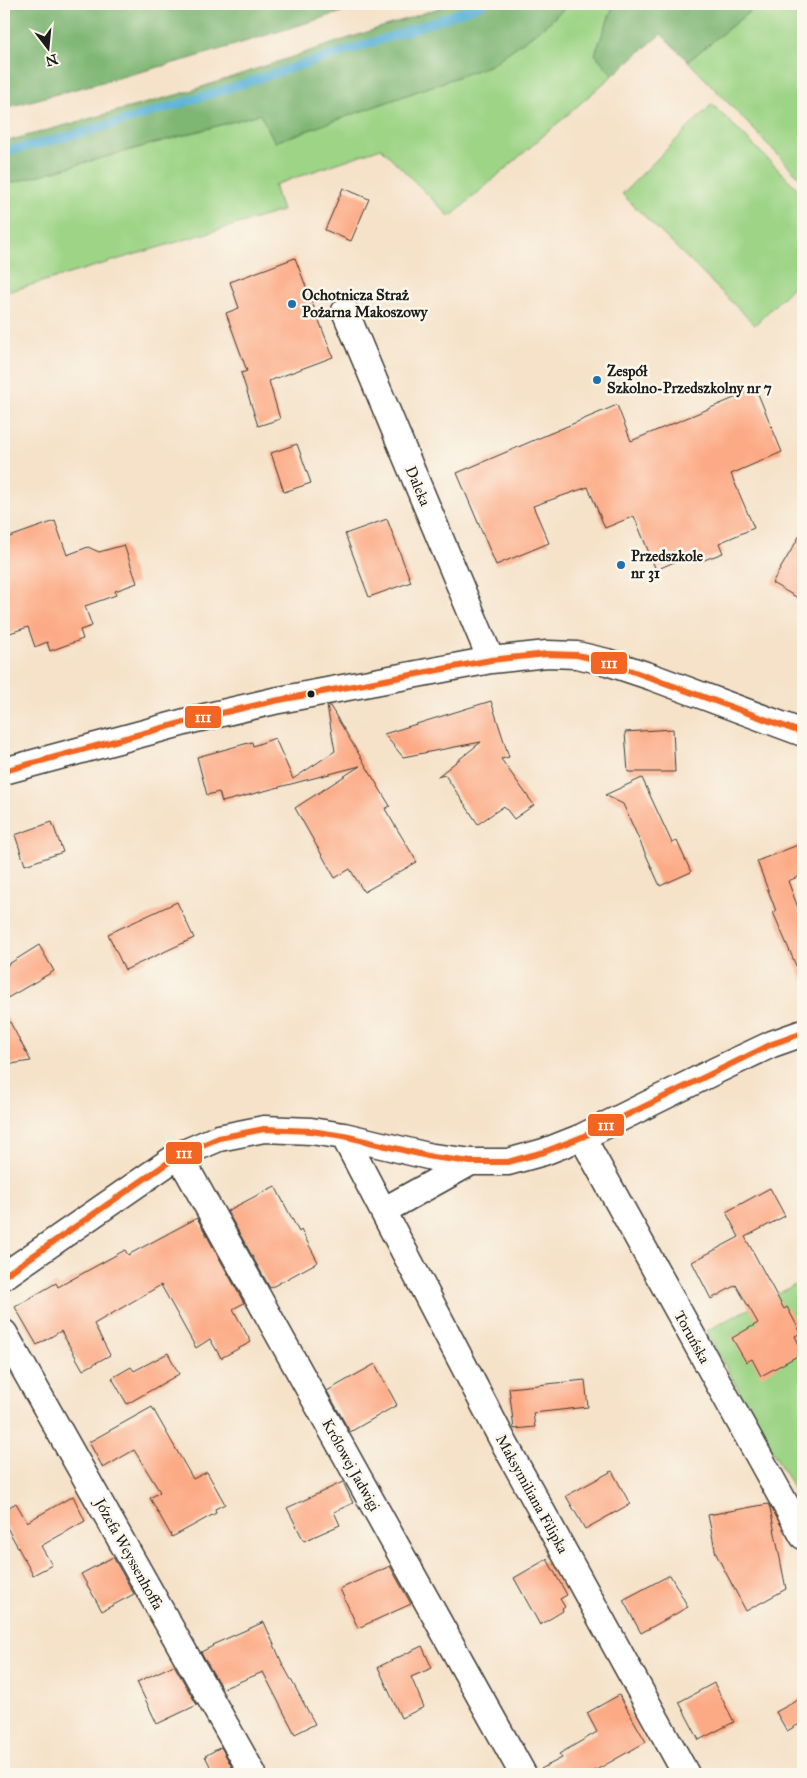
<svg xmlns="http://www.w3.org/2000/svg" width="807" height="1778" viewBox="0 0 807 1778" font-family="'IM FELL Great Primer',serif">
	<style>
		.green { fill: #9dd486; stroke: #5c7851 }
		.forest { fill: #7eb673; stroke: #4d6948 }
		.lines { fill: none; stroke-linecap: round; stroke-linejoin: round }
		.stream { stroke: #57b1d5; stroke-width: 9 }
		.building { fill: #fcaa85 }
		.minor-casing { stroke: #3d3a36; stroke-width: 29 }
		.minor { stroke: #fff; stroke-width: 26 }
		.bus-1-casing { stroke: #fbf7ec; stroke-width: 10 }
		.bus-1 { stroke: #f26522; stroke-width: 6 }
		.poi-dot { fill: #1f6fb2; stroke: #fbf7ec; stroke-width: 2 }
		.bus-dot { fill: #1c1c1c; stroke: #fbf7ec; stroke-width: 2 }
		.labels { text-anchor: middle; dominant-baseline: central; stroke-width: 5; stroke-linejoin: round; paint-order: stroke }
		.poi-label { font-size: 15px; font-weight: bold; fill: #1c1c1c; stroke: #fbf7ec; text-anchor: start }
		.street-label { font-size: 15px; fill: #1c1c1c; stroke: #fbf7ec }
		.line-badge { stroke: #fbf7ec; stroke-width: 2 }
		.badge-label { font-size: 14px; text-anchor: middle; font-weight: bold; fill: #fff }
	</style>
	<rect width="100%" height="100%" fill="#fbf7ec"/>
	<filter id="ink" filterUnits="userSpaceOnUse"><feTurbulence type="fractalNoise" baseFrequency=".02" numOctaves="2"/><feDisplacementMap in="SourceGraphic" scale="10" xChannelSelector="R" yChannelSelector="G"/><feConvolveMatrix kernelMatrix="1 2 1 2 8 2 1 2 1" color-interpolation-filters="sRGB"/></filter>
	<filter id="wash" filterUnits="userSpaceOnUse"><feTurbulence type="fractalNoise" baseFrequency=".0096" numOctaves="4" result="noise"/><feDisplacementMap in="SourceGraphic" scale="20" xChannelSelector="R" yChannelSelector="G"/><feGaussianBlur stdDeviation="1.12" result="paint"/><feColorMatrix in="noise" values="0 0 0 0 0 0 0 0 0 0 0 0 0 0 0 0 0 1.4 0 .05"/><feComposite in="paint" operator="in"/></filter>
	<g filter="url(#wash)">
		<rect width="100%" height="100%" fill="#f5e2c9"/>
		<path class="green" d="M 569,4 L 614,4 L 595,54 L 613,75 L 450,217 L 381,148 L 274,185 L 282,211 L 4,293 L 4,185 L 260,114 L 275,142 L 491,65 L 546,25 Z
			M 759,4 L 803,4 L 803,181 L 688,61 Z
			M 712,104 L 803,194 L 803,277 L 755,325 L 622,194 Z
			M 803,1281 L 803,1506 L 706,1331 Z"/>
		<path class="forest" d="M 4,4 L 368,4 L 189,59 L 4,108 Z
			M 451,4 L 569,4 L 546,25 L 491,65 L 275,142 L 260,114 L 4,185 L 4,142 L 187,92 Z
			M 614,4 L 759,4 L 688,61 L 661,34 L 613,75 L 595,54 Z"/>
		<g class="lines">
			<path class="stream" d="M 4,152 C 100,131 195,99 289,69 C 354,48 420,29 483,4"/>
		</g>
		<g id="blocks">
			<path class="building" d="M 343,188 L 369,199 L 351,241 L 325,230 Z
				M 295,258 L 333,357 L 269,381 L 280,419 L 258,426 L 241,373 L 247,371 L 226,313 L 239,308 L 230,282 Z
				M 756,389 L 782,452 L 731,474 L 754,528 L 719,543 L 723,553 L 696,563 L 692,554 L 656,570 L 634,516 L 605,528 L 588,487 L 533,506 L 549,543 L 496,565 L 457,473 L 617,405 L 631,441 Z
				M 297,444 L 311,483 L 284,492 L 271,453 Z
				M 387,519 L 411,582 L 369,597 L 345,534 Z
				M 55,521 L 67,555 L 88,547 L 99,552 L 124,545 L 137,583 L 115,591 L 116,595 L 85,606 L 92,626 L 80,630 L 83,639 L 50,651 L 47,642 L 35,647 L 28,627 L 4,635 L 4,539 Z
				M 803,530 L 803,601 L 772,583 Z
				M 491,701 L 509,757 L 501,759 L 534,805 L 514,819 L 504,806 L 478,824 L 445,775 L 437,777 L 481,742 L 403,757 L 384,734 Z
				M 327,706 L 330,706 L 390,806 L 385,809 L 417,862 L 364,892 L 350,869 L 335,878 L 295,808 L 360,766 L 222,802 L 219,792 L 207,795 L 197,757 L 252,742 L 253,746 L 275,738 L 293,779 L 335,751 Z
				M 673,729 L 675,772 L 628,772 L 625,732 Z
				M 642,778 L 672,843 L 677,841 L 691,872 L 660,886 L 623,804 L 605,795 Z
				M 52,822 L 63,852 L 25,865 L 15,835 Z
				M 803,843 L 803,875 L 788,881 L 803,921 L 803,982 L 773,912 L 776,911 L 757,861 Z
				M 177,902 L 194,938 L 125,970 L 108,934 Z
				M 39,945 L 54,971 L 4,1000 L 4,967 Z
				M 4,1011 L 31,1061 L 4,1065 Z
				M 275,1186 L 299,1232 L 301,1230 L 318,1262 L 270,1288 L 227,1211 Z
				M 770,1188 L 785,1216 L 745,1237 L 784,1309 L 787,1307 L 801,1333 L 795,1336 L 803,1353 L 761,1376 L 752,1359 L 746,1362 L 732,1338 L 758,1323 L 736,1285 L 711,1299 L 692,1262 L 739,1237 L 726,1212 Z
				M 197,1218 L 244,1303 L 233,1309 L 251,1342 L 221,1358 L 210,1339 L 196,1348 L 161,1285 L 94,1324 L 110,1355 L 83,1370 L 61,1331 L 37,1345 L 15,1307 L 56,1283 L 58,1287 L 125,1250 L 128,1255 Z
				M 168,1353 L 179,1374 L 127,1404 L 112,1378 L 131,1367 L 134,1371 Z
				M 375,1364 L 397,1405 L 350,1432 L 327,1391 Z
				M 585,1380 L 588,1407 L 533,1413 L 535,1427 L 514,1429 L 509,1388 Z
				M 152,1407 L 193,1479 L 207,1472 L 225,1504 L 215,1509 L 216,1513 L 172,1537 L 150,1498 L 160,1492 L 134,1450 L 103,1468 L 89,1442 Z
				M 612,1471 L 630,1504 L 585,1529 L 566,1496 Z
				M 343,1482 L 353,1503 L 334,1512 L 340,1525 L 304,1541 L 287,1508 Z
				M 73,1496 L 85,1521 L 41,1546 L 52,1565 L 33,1575 L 4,1522 L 4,1510 L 16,1503 L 27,1522 Z
				M 768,1504 L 770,1508 L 786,1589 L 746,1611 L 716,1554 L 708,1515 Z
				M 113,1557 L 134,1594 L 102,1611 L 81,1574 Z
				M 547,1559 L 567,1595 L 560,1599 L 565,1607 L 562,1609 L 563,1611 L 540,1625 L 514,1578 Z
				M 390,1566 L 411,1604 L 358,1628 L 340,1589 Z
				M 670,1575 L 688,1607 L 641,1633 L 623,1600 Z
				M 264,1622 L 282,1663 L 315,1724 L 295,1734 L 263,1672 L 222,1689 L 201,1652 L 213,1646 L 212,1645 Z
				M 422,1646 L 432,1668 L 411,1677 L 424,1707 L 401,1718 L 378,1667 Z
				M 174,1665 L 197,1705 L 157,1724 L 137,1682 Z
				M 714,1683 L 734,1722 L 699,1740 L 679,1702 Z
				M 619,1695 L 646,1742 L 589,1774 L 538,1774 L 537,1771 L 562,1758 L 559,1754 L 597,1732 L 587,1713 Z
				M 803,1697 L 803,1722 L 787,1731 L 776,1712 Z
				M 221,1747 L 232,1767 L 219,1774 L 214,1774 L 205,1756 Z"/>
		</g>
	</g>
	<g filter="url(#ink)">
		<use href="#blocks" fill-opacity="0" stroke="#3d3a36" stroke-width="1"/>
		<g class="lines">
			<g class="minor-casing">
				<path id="minor" d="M 345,311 L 491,660
					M 4,771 L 196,719 L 274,701 L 491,660 L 547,654 L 577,655 L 607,662 L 652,677 L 803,733
					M 344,1136 L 502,1439 L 686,1774
					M 582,1137 L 803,1536
					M 179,1155 L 523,1774
					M 383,1211 L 471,1162
					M 4,1276 L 179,1155 L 219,1138 L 264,1129 L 311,1131 L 344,1136 L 432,1157 L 471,1162 L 508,1162 L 544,1152 L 582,1137 L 717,1070 L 772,1044 L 803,1033
					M 4,1333 L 253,1774"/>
			</g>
			<use href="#minor" class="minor"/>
			<g class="bus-1-casing">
				<path id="bus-1" d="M 4,771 L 196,719 L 274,701 L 491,660 L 547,654 L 577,655 L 607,662 L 803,733
					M 4,1276 L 179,1155 L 219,1138 L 264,1129 L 311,1131 L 344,1136 L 432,1157 L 471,1162 L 508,1162 L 544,1152 L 582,1137 L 772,1044 L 803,1033"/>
			</g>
			<use href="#bus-1" class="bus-1"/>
		</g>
	</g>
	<g class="poi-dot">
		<circle cx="292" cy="304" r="5"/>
		<circle cx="597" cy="380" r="5"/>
		<circle cx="621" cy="565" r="5"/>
	</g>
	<circle class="bus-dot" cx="311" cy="694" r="4.5"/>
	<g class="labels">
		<g class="poi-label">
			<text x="302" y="295">Ochotnicza Straż<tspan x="302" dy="17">Pożarna Makoszowy</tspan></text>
			<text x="607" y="371">Zespół<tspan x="607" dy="17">Szkolno-Przedszkolny nr 7</tspan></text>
			<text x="631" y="556">Przedszkole<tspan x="631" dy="17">nr 31</tspan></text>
		</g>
		<g class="street-label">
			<text transform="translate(418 486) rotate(67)">Daleka</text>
			<text transform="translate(692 1337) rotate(61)">Toruńska</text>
			<text transform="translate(351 1465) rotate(61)">Królowej Jadwigi</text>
			<text transform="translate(532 1494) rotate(61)">Maksymiliana Filipka</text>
			<text transform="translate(129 1554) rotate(61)">Józefa Weyssenhoffa</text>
		</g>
	</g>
	<g class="line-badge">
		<rect x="590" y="651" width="38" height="24" rx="5" fill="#f26522"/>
		<rect x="184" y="705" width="38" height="24" rx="5" fill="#f26522"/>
		<rect x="587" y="1113" width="38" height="24" rx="5" fill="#f26522"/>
		<rect x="165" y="1141" width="38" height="24" rx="5" fill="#f26522"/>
	</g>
	<g class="badge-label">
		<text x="609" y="668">111</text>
		<text x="203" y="722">111</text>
		<text x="606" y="1130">111</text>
		<text x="184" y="1158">111</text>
	</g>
	<rect width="807" height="1778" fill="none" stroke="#fbf7ec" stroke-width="20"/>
	<g transform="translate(48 48) rotate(164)" stroke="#fbf7ec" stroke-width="4" paint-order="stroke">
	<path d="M0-4L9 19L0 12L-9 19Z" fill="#1c1c1c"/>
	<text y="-8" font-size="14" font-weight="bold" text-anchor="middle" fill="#1c1c1c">N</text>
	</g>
</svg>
